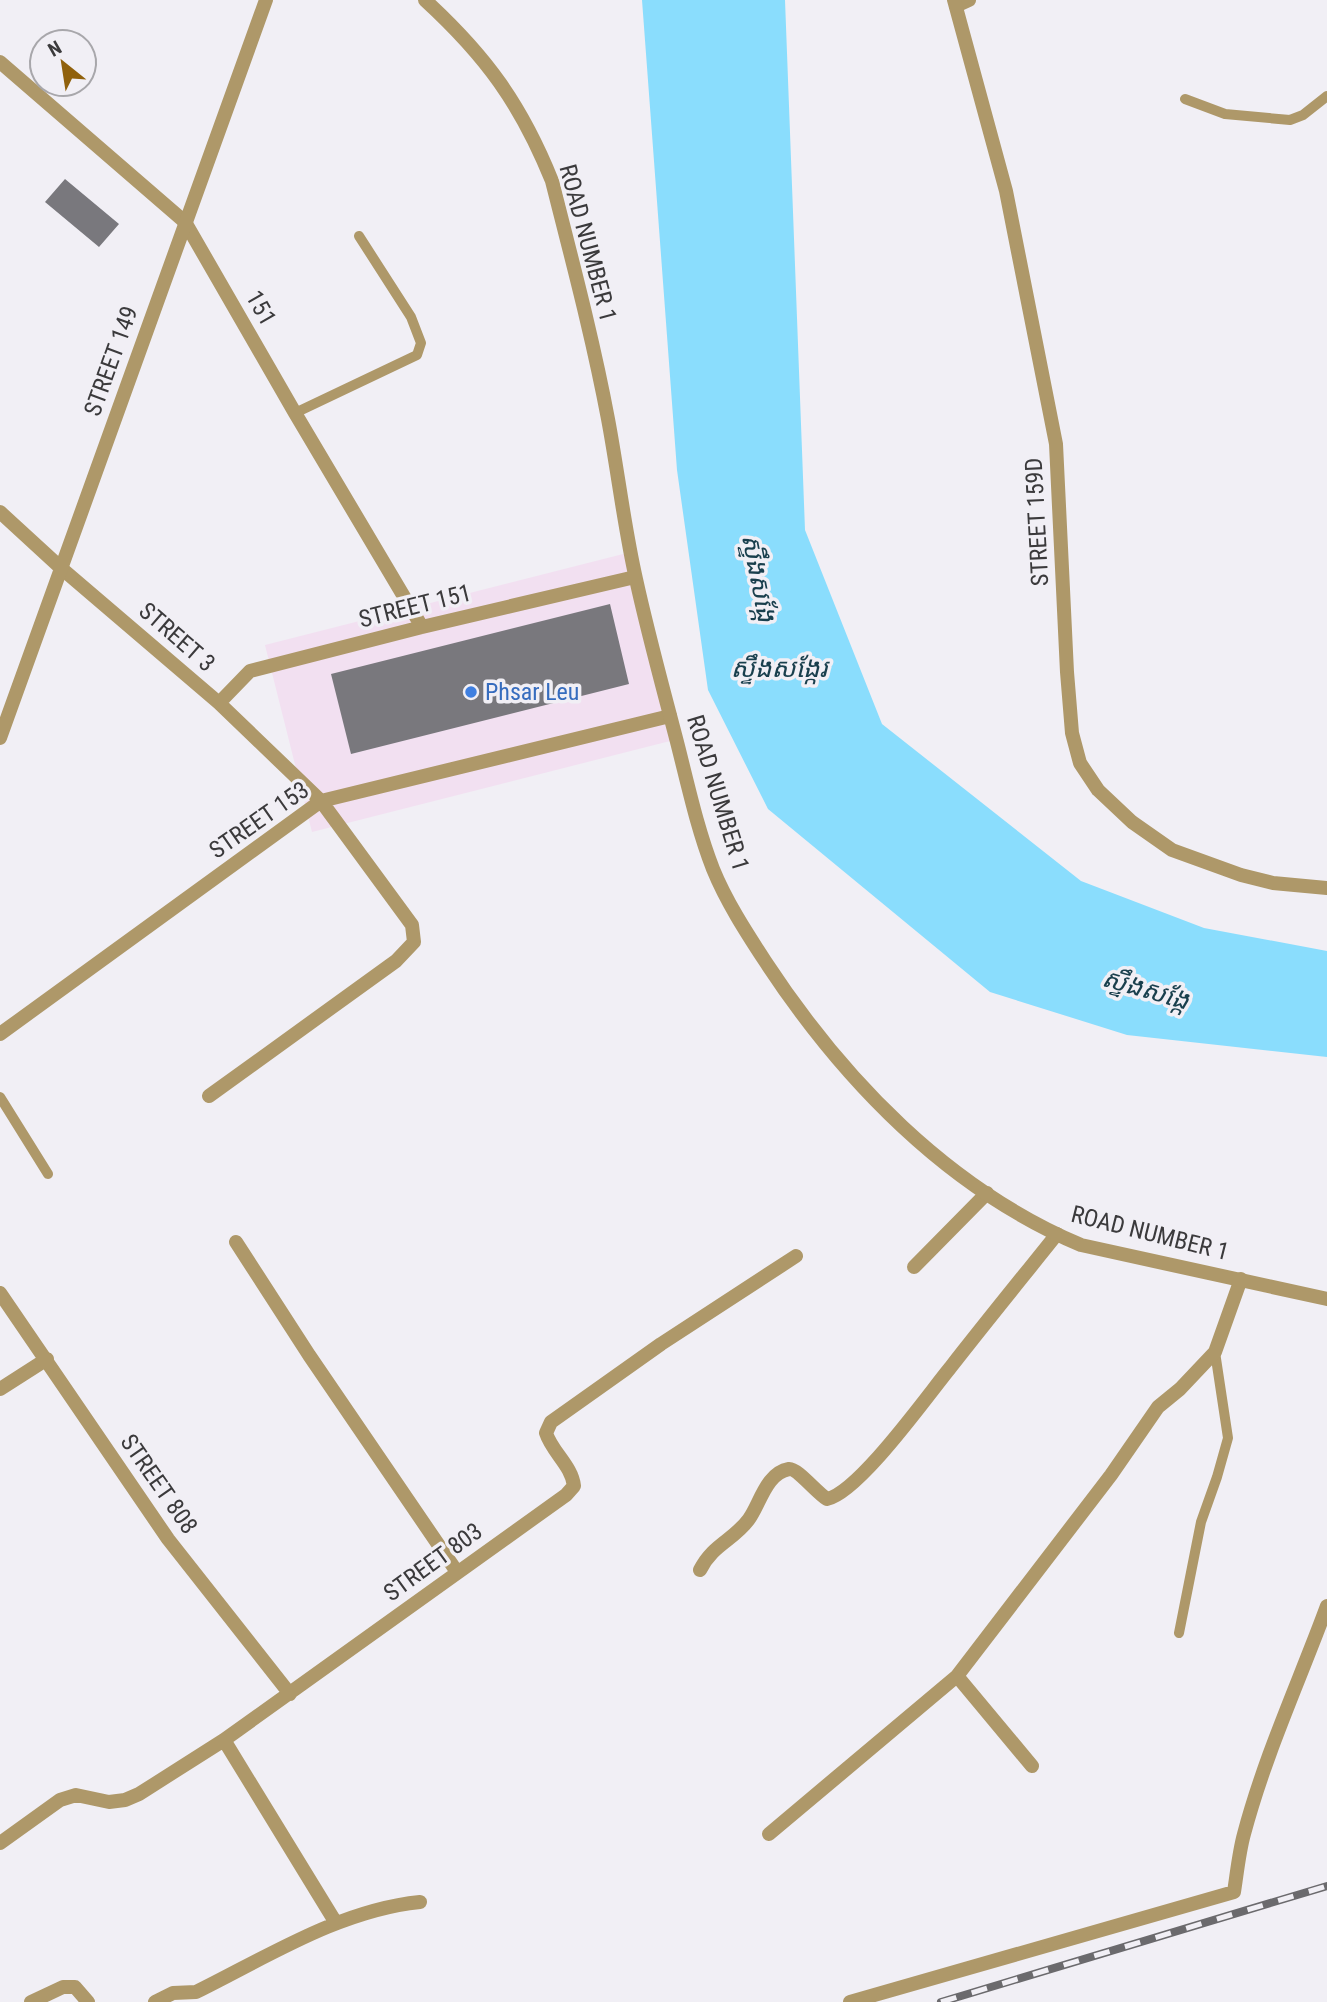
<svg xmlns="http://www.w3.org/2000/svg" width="1327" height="2002" viewBox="0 0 1327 2002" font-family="'Roboto Condensed','Noto Sans Khmer',sans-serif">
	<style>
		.commercial { fill: #f2e0f1 }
		.water { fill: #8addfd }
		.building { fill: #79787d }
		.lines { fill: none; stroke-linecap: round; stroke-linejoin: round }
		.service { stroke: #ae9869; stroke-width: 10 }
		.minor { stroke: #ae9869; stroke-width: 14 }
		.tertiary { stroke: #ae9869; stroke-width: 14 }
		.rail-casing { stroke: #6b6a6d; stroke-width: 8 }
		.rail { stroke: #f1eff5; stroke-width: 5; stroke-dasharray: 16; stroke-linecap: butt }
		.shop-dot { fill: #3f7fe0; stroke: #f1eff5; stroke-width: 2.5 }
		.labels { text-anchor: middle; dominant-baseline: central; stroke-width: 7; stroke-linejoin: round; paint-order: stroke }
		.street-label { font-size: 24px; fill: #3b3a3c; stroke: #f1eff5 }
		.shop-label { font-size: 24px; fill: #366cbe; stroke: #f1eff5; text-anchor: start }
		.water-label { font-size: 26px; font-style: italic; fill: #193f4d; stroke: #f1eff5 }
	</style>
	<rect width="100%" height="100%" fill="#f1eff5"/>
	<path class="commercial" d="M 631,552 L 678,739 L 312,832 L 265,645 Z"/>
	<path class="water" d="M 642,0 L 785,0 L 805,530 L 882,724 L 1081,881 L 1204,928 L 1327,951 L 1327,1057 L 1127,1035 L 990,992 L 768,809 L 708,690 L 677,470 Z"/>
	<path class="building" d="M 65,179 L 119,224 L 99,247 L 45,202 Z
		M 610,604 L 629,684 L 351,754 L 331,674 Z"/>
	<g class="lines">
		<path class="service" d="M 1185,99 L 1225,114 L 1290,120 L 1303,115 L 1327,96
			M 295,413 L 417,355 L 421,343 L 411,317 L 359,236
			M 0,1097 L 48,1174
			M 1179,1633 L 1201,1522 L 1217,1477 L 1228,1438 L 1215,1352"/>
		<path class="minor" d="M 956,6 L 969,0
			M 0,62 L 185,222 L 295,413 L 422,627
			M 61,568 L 219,703 L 321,801 L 412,925 L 414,942 L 396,961 L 209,1096
			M 219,703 L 250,671 L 422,627 L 635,577
			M 0,1034 L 321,801 L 670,716
			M 236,1242 L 309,1355 L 457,1572
			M 914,1267 L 987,1193
			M 0,1293 L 168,1539 L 290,1694
			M 0,1389 L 47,1359
			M 700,1570 C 713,1544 734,1540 749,1519 C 760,1504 766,1473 789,1469 C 797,1468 817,1493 827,1499 C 859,1492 927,1396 950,1368 C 985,1323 1021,1279 1057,1234
			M 957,1676 L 1032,1766
			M 224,1740 L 336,1923
			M 769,1834 L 957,1676 L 1111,1475 L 1158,1407 L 1180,1389 L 1215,1352 L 1241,1279
			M 0,1843 L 60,1800 L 76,1795 L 109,1802 L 125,1800 L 139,1794 L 224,1740 L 566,1495 L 574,1486 C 572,1466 552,1452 546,1433 L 551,1422 L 661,1344 L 796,1256
			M 31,2002 L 63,1987 L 75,1987 L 88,2002
			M 155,2002 L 173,1993 L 196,1992 C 267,1957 340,1910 420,1902
			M 850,2002 L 1234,1892 C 1237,1873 1239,1852 1244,1834 C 1265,1755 1299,1682 1327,1606"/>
		<path class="tertiary" d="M 425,0 C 486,56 521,104 552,181 C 572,260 593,339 608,419 C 618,472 624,526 636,579 C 648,634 663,688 677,742 C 688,785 697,828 713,869 C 726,901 746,932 765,961 C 843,1080 948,1189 1081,1245 L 1327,1299
			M 954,0 L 1006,191 L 1056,444 L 1067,672 L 1072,733 L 1080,763 L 1098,790 L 1132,822 L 1172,850 L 1241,875 L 1273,883 L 1327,888
			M 0,512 L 61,568
			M 0,738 L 266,0"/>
		<g class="rail-casing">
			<path id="rail" d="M 941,2002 L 1327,1886"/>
		</g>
		<use href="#rail" class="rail"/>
	</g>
	<circle class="shop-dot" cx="471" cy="692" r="7"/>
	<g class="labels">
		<g class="street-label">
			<text transform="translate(588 243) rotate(75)">ROAD NUMBER 1</text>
			<text transform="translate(261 308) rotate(60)">151</text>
			<text transform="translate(111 361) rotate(-70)">STREET 149</text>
			<text transform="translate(1037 522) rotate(-93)">STREET 159D</text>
			<text transform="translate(415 606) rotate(-14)">STREET 151</text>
			<text transform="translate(177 637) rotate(41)">STREET 3</text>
			<text transform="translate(718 793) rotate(73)">ROAD NUMBER 1</text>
			<text transform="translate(259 820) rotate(-35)">STREET 153</text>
			<text transform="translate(1150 1233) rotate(14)">ROAD NUMBER 1</text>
			<text transform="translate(159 1484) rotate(55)">STREET 808</text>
			<text transform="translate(433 1562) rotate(-36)">STREET 803</text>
		</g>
		<g class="shop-label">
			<text x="485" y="692">Phsar Leu</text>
		</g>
		<g class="water-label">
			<text transform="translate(759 578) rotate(79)">ស្ទឹងសង្កែ</text>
			<text x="779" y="668">ស្ទឹងសង្កែរ</text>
			<text transform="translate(1146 989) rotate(16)">ស្ទឹងសង្កែ</text>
		</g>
	</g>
	<g transform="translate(63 63) rotate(330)"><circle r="33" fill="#f1eff5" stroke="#a8a7ab" stroke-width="2"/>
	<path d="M0-5L12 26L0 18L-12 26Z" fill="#90610c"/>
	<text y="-10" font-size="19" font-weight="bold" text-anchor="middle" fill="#3b3a3c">N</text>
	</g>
</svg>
